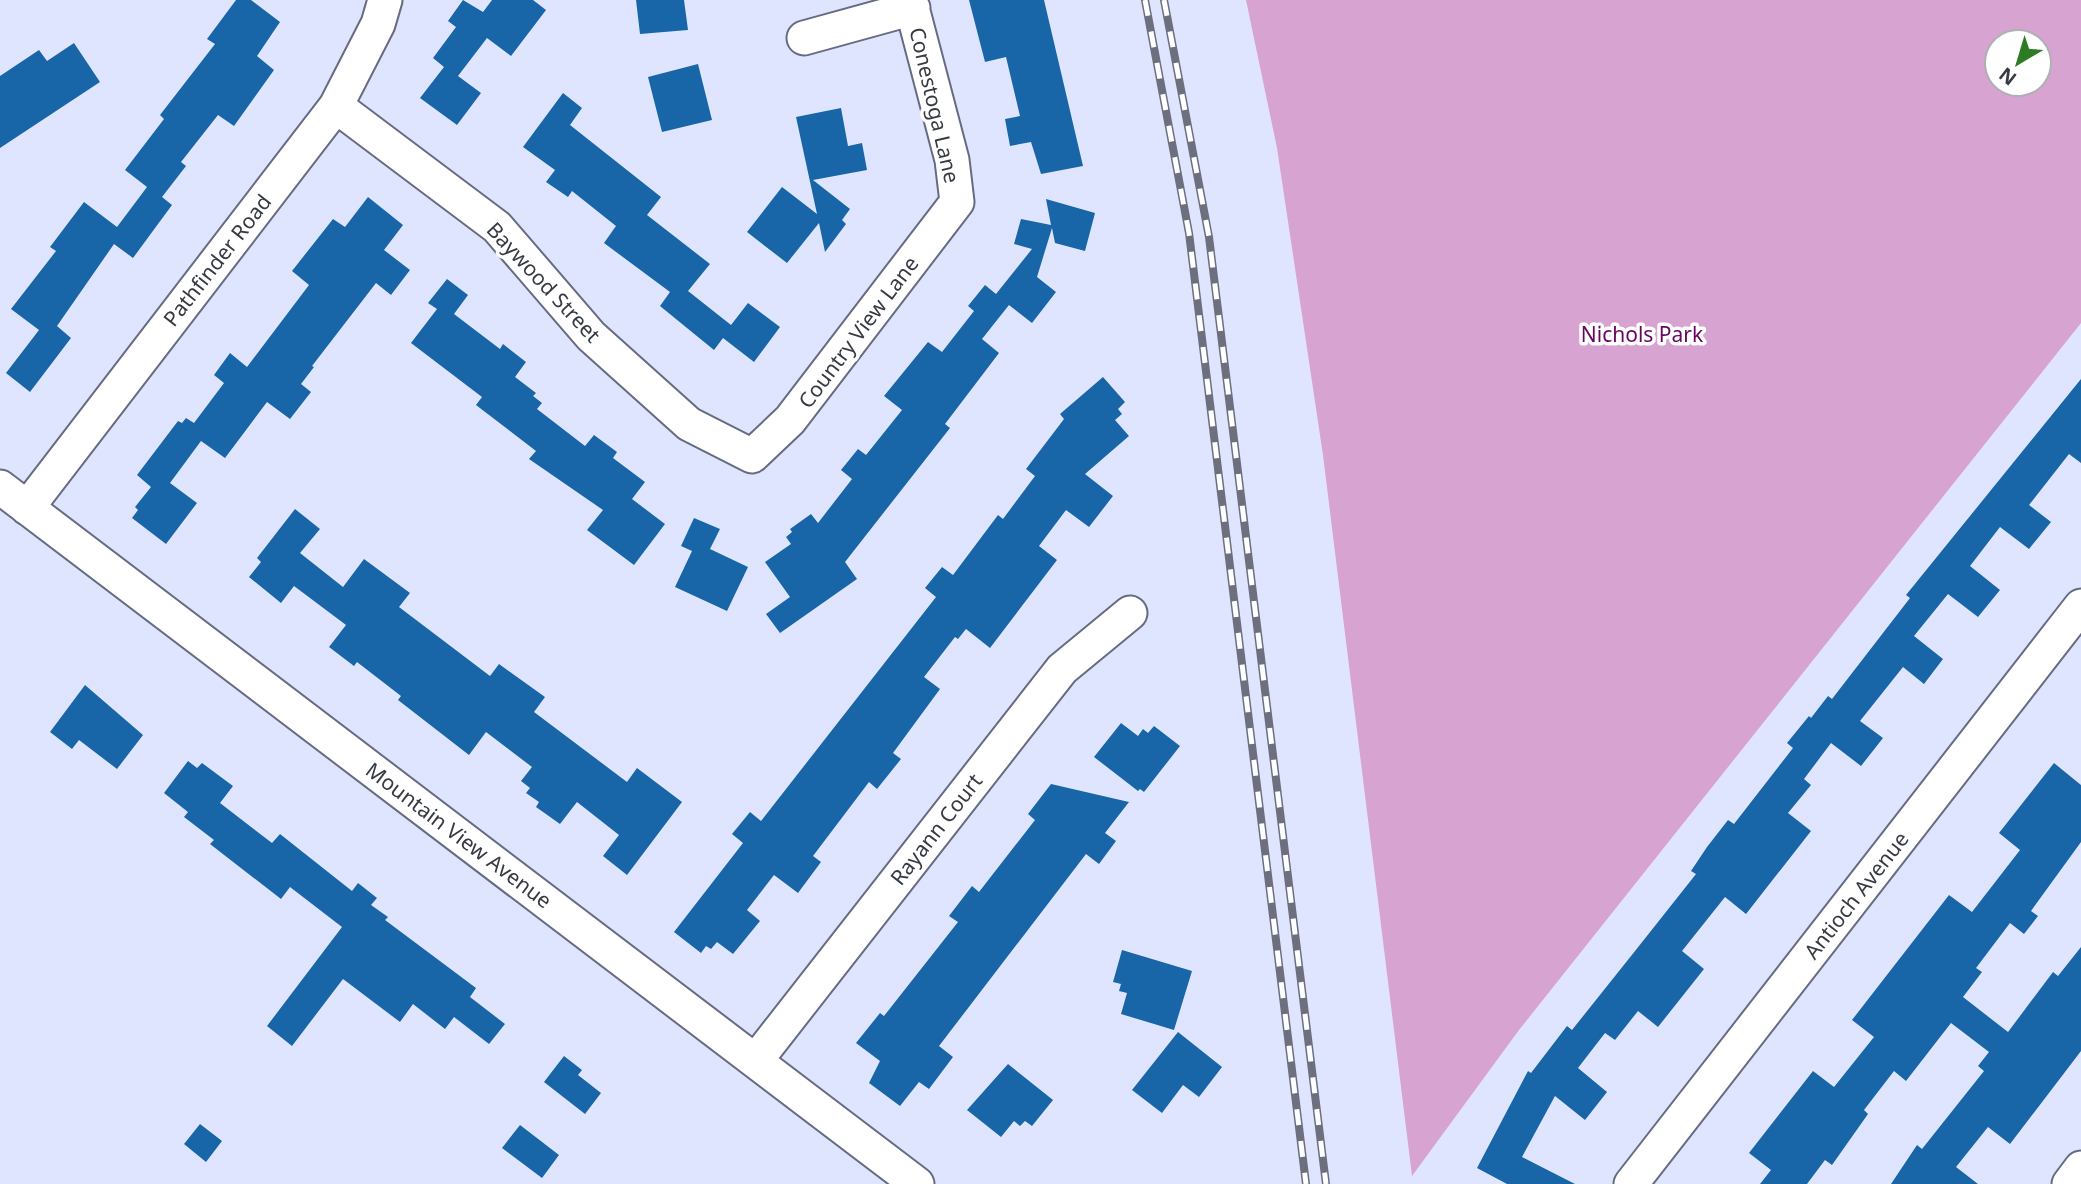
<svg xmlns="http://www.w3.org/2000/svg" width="2081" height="1184" viewBox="0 0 2081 1184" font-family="'Noto Sans',sans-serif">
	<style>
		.green { fill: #d7a3d1; fill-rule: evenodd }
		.building { fill: #1866a8 }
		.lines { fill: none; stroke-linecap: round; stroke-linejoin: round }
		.minor-casing { stroke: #676b82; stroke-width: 37 }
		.minor { stroke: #fff; stroke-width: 33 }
		.rail-casing { stroke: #6c6f7e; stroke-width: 8 }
		.rail { stroke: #fff; stroke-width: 5; stroke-dasharray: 16; stroke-linecap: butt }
		.labels { text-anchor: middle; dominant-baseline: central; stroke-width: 7; stroke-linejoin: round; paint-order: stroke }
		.street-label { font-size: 21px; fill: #373943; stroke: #fff }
		.park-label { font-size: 21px; fill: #660562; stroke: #fff }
	</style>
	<rect width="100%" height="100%" fill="#e0e5ff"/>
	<path class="green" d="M 1246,0 L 2081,0 L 2081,323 L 1519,1030 L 1412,1176 L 1323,455 L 1277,148 ZM 1997,42 L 2039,42 L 2039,84 L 1997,84 Z"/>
	<path class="building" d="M 236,0 L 251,0 L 280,22 L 257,56 L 274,70 L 234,126 L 218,115 L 181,162 L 186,166 L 162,197 L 172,205 L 133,258 L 114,244 L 57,326 L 71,338 L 30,392 L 6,373 L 39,330 L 11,309 L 56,251 L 50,247 L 84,202 L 117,227 L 147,187 L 125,170 L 164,119 L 160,115 L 215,44 L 207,39 Z
		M 463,0 L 483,12 L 492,0 L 533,0 L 546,10 L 511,56 L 487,38 L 458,76 L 481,93 L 457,125 L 420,98 L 444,67 L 433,58 L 456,27 L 448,21 Z
		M 636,0 L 684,0 L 688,30 L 640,34 Z
		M 969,0 L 1044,0 L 1083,166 L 1041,174 L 1031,142 L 1010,146 L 1005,119 L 1020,116 L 1006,57 L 985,62 Z
		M 74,43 L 100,82 L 0,148 L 0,76 L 39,50 L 47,61 Z
		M 698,64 L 712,120 L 662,132 L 648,77 Z
		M 563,93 L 582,108 L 570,125 L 661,197 L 647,215 L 710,264 L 688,291 L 731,325 L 748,303 L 780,327 L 754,362 L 723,338 L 714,350 L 660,306 L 670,292 L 604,243 L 616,226 L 572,191 L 568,197 L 546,182 L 555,170 L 523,147 Z
		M 841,108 L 848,146 L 862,143 L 867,170 L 813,180 L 850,209 L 842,220 L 846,224 L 825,252 L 819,223 L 787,263 L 747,232 L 782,187 L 817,214 L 796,117 Z
		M 368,197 L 403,225 L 384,250 L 410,270 L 391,295 L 376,283 L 312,366 L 314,367 L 301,384 L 311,392 L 290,419 L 267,402 L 225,458 L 201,441 L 170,483 L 197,503 L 166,544 L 132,518 L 138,510 L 135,507 L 151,487 L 137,475 L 178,421 L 182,423 L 186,418 L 194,423 L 224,383 L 214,375 L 230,353 L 247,367 L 309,285 L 292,271 L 333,219 L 345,227 Z
		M 1046,199 L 1095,213 L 1085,251 L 1055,243 L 1052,228 L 1037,277 L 1056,292 L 1032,323 L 1009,305 L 982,339 L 999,353 L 945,424 L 950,428 L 845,562 L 857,579 L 780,633 L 766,614 L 790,597 L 765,562 L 791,544 L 786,537 L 792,532 L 790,529 L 811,514 L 818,523 L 852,479 L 841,470 L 858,449 L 866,455 L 902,410 L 884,396 L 928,342 L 942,352 L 974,311 L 968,306 L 985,285 L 996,294 L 1032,249 L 1014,244 L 1021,219 L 1051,225 Z
		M 447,279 L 468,295 L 454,314 L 500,349 L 503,344 L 526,362 L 515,377 L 536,393 L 533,396 L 542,403 L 537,409 L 585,446 L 594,435 L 617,452 L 613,458 L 645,482 L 632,499 L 665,524 L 634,565 L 587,530 L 603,510 L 529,459 L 536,451 L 476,405 L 482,397 L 411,343 L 437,309 L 428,303 Z
		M 1103,377 L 1125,402 L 1118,409 L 1122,414 L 1115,420 L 1129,436 L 1085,474 L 1113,496 L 1089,527 L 1066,510 L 1039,546 L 1057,560 L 990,648 L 966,629 L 958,639 L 955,637 L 924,677 L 940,689 L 893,753 L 901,759 L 877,789 L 869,782 L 813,856 L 821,862 L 798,893 L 774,875 L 747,910 L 760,921 L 733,954 L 717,942 L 711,949 L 706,946 L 701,953 L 674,932 L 743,843 L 732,834 L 750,812 L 761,821 L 936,597 L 925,588 L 942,567 L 953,575 L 998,515 L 1003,519 L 1035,476 L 1026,469 L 1064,419 L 1060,414 Z
		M 2081,379 L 2081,463 L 2069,454 L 2029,505 L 2051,522 L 2029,549 L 2000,527 L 1970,566 L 2000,590 L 1978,617 L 1948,594 L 1914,636 L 1943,659 L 1924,684 L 1903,667 L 1860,721 L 1883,738 L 1861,766 L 1831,743 L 1804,779 L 1811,785 L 1788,813 L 1811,831 L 1746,914 L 1725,897 L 1682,951 L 1704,969 L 1658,1027 L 1638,1011 L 1615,1040 L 1605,1033 L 1578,1068 L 1607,1092 L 1585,1120 L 1555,1096 L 1522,1157 L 1575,1184 L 1507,1184 L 1477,1168 L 1528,1071 L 1531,1073 L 1567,1026 L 1572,1030 L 1639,946 L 1696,874 L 1691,871 L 1707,847 L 1728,820 L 1734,824 L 1793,748 L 1787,743 L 1809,716 L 1811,718 L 1828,696 L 1832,699 L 1910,598 L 1906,595 Z
		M 295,509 L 320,529 L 300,553 L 343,587 L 364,559 L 410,593 L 399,607 L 490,676 L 499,664 L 545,697 L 534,712 L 627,782 L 637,768 L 682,802 L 627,875 L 603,856 L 619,835 L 577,802 L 560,824 L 536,807 L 539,802 L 526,793 L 530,788 L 521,781 L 532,767 L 486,732 L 469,755 L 398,700 L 401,696 L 357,662 L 354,666 L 329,647 L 346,625 L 294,586 L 281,603 L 249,577 L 261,562 L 257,558 Z
		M 694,518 L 720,529 L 710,549 L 748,567 L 727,611 L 675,587 L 692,551 L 681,546 Z
		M 85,685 L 143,735 L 117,769 L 79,740 L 72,749 L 50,732 Z
		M 1121,723 L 1138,736 L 1143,729 L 1148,733 L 1154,726 L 1180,746 L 1144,792 L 1140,789 L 1138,791 L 1094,757 Z
		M 188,761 L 197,768 L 202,763 L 233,786 L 220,803 L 272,843 L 280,834 L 352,891 L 358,883 L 377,898 L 371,905 L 388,917 L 385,920 L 476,988 L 470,997 L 505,1024 L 489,1044 L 454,1017 L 445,1029 L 413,1004 L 400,1022 L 343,979 L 292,1046 L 267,1026 L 342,927 L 290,887 L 281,899 L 210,844 L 214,840 L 184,817 L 188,812 L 164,793 Z
		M 2054,763 L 2081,785 L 2081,842 L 2031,911 L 2038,916 L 2024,934 L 2010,923 L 1976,968 L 1982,972 L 1963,997 L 2008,1032 L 2053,972 L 2058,976 L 2081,947 L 2081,1051 L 2010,1144 L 1988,1127 L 1956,1167 L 1978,1184 L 1891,1184 L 1917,1145 L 1922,1149 L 1984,1071 L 1978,1066 L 1989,1052 L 1951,1023 L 1906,1081 L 1894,1071 L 1864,1110 L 1868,1114 L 1832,1165 L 1825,1160 L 1807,1184 L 1760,1184 L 1771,1170 L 1749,1153 L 1813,1071 L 1834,1087 L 1874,1037 L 1852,1020 L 1949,895 L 1972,912 L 2020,850 L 1999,833 Z
		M 1051,784 L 1129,802 L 1105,833 L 1116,841 L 1099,864 L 1086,854 L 939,1046 L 953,1057 L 929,1089 L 919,1082 L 900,1106 L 869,1083 L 880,1061 L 856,1043 L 880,1013 L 884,1016 L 958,922 L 949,916 L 972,886 L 979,892 L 1035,820 L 1028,814 Z
		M 1122,950 L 1192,971 L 1174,1030 L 1121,1014 L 1127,993 L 1119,991 L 1121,984 L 1113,982 Z
		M 1178,1032 L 1222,1067 L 1199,1097 L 1183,1085 L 1162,1113 L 1132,1090 Z
		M 564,1056 L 582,1070 L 578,1075 L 601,1093 L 585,1114 L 544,1082 Z
		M 1008,1064 L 1053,1100 L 1032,1126 L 1025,1121 L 1020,1126 L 1014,1121 L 1001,1137 L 967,1110 Z
		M 200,1124 L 222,1141 L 206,1162 L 184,1144 Z
		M 520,1125 L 559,1155 L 542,1178 L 502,1148 Z"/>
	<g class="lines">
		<g class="minor-casing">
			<path id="minor" d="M 804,38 L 913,8
				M 336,106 L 497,227 L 591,336 L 689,424 L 752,456 L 790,420 L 957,202 L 952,160 L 910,0
				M 0,487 L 917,1184
				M 27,508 L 336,106 L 378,24 L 385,0
				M 757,1059 L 1062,669 L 1130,613
				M 1631,1184 L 2081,606
				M 2069,1184 L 2081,1168"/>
		</g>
		<use href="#minor" class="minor"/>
		<g class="rail-casing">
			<path id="rail" d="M 1145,0 L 1189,233 L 1306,1184
				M 1164,0 L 1209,237 L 1326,1184"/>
		</g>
		<use href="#rail" class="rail"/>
	</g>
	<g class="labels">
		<g class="street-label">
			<text transform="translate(935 105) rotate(77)">Conestoga Lane</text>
			<text transform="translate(217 260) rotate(-52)">Pathfinder Road</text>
			<text transform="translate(544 282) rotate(47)">Baywood Street</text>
			<text transform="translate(858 332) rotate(-53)">Country View Lane</text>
			<text transform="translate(936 829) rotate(-52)">Rayann Court</text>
			<text transform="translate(459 835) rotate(37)">Mountain View Avenue</text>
			<text transform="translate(1856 895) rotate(-52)">Antioch Avenue</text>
		</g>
		<g class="park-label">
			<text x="1642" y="334">Nichols Park</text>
		</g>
	</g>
	<g transform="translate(2018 63) rotate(218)"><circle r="33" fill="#ffffff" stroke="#afb0b4" stroke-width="2"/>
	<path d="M0-5L12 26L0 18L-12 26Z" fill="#2d7b23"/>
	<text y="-10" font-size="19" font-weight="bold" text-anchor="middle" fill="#373943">N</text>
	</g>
</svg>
